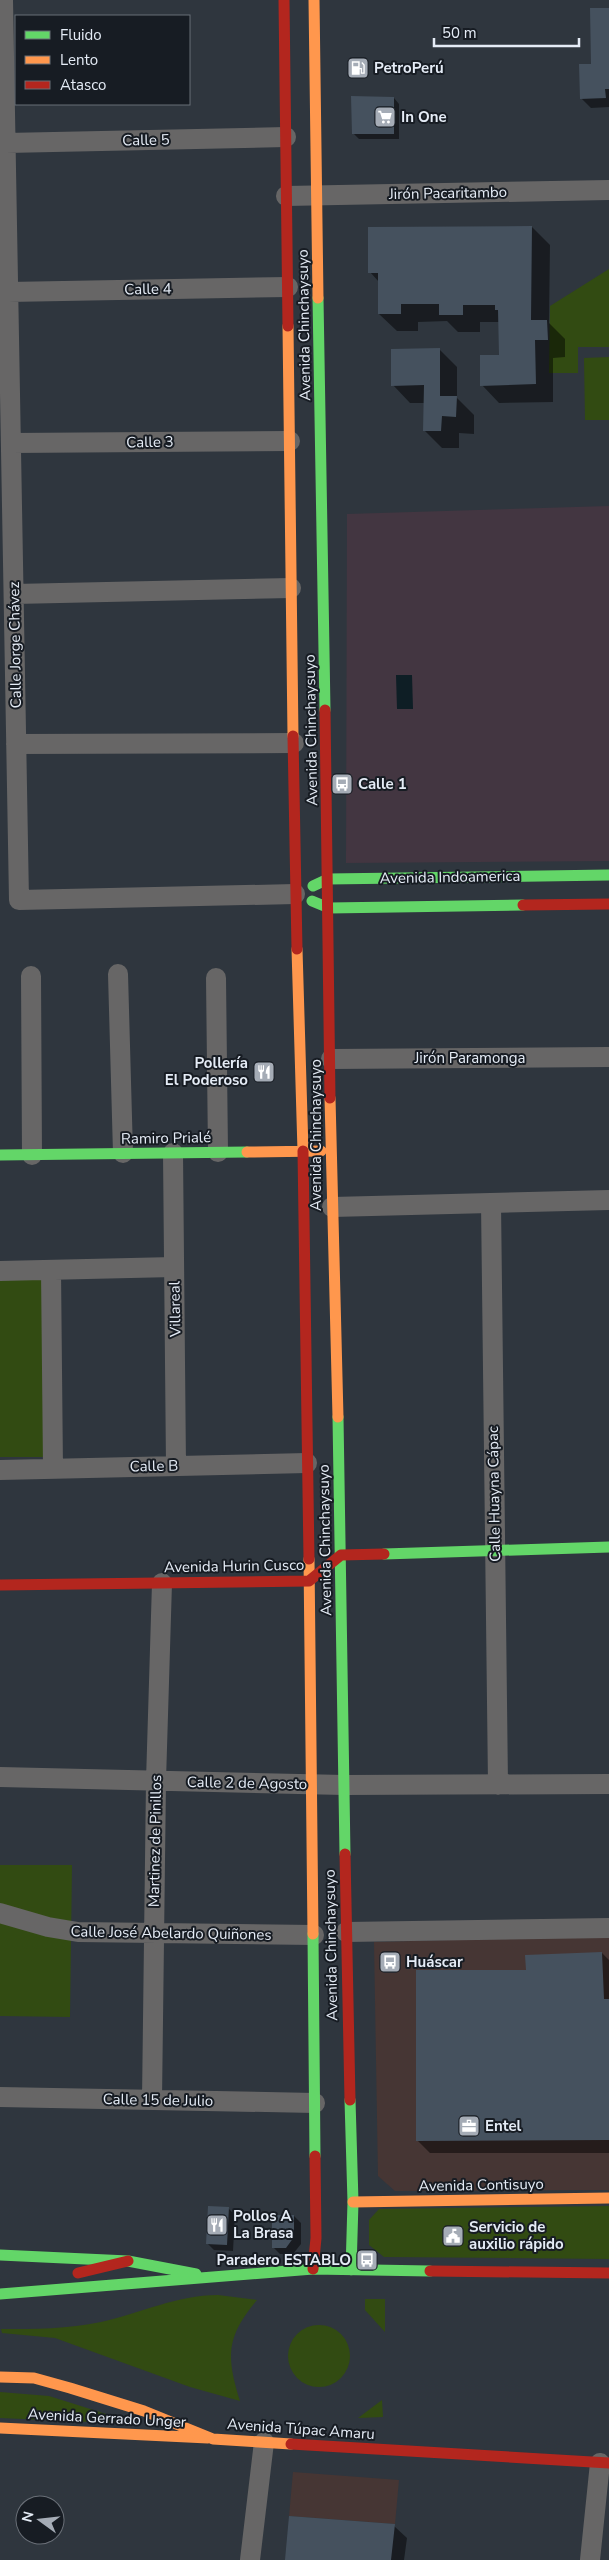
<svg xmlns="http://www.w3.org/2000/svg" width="609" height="2560" viewBox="0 0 609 2560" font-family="'Nunito Sans',sans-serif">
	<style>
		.commercial { fill: #463634 }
		.education { fill: #433641 }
		.green { fill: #324b12 }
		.water { fill: #0e1e25 }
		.shadow { fill: #0007 }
		.building { fill: #45515e }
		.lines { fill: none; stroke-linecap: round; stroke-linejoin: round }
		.street { stroke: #676666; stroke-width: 20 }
		.fast { stroke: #63d668; stroke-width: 11 }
		.slow { stroke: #ff974d; stroke-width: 11 }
		.jam { stroke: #b3261e; stroke-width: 11 }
		.labels { text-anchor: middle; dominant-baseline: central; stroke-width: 4; stroke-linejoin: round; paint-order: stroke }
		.poi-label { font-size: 15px; font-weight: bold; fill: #e5ecf6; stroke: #171c23; text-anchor: start }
		.street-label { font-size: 15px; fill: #e5ecf6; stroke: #171c23 }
	</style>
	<rect width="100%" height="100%" fill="#2f363e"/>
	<path class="commercial" d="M 609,1936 L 609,2190 L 395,2191 L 378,2176 L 374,1942 Z
		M 293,2472 L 399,2480 L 395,2524 L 289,2516 Z"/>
	<path class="education" d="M 609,506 L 609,861 L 346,863 L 347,514 Z"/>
	<path class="green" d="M 609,269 L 609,347 L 578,347 L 578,373 L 549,373 L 550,306 Z
		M 609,357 L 609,420 L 585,420 L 584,358 Z
		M 43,1279 L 45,1457 L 0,1457 L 0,1280 Z
		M 0,1865 L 72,1865 L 70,2017 L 0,2016 Z
		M 609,2206 L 609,2259 L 384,2257 L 369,2245 L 369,2220 L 379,2209 Z
		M 218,2295 L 257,2300 C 226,2337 226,2356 240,2401 L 190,2387 L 55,2338 L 2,2333 L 1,2329 C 35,2329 68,2329 101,2322 C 141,2313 177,2295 218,2295 Z
		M 365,2299 L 385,2299 L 385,2332 L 365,2310 Z
		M288 2356a31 31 0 1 1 62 0a31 31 0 1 1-62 0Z
		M 0,2392 L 49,2396 L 138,2424 L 0,2418 Z
		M 382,2400 L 383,2417 L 358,2418 Z"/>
	<path class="water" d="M 396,675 L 412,675 L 413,709 L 397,709 Z"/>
	<path class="shadow" d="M 609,9 L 609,107 L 591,108 L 581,98 Z
		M 394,98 L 399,104 L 399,139 L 359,139 L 353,133 Z
		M 532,227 L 550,245 L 549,323 L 565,339 L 565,357 L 553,358 L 553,402 L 499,403 L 482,385 L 501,356 L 500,322 L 480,322 L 480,332 L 458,332 L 447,321 L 418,322 L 418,331 L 397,331 L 379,314 L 379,282 L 370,272 Z
		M 439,349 L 457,367 L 457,398 L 474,415 L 474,434 L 459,433 L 459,448 L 442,448 L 424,430 L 425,403 L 410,403 L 393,385 Z
		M 602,1953 L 609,1960 L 609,2153 L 430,2153 L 417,2140 Z
		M 228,2208 L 235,2215 L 233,2251 L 214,2250 L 207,2243 Z
		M 294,2216 L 301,2223 L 301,2244 L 293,2254 L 280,2254 L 274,2248 Z
		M 394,2526 L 407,2538 L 404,2560 L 286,2560 Z"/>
	<path class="building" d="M 590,8 L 609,8 L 609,89 L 605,89 L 606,98 L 580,99 L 579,64 L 591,64 Z
		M 351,96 L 394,97 L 394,134 L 352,134 Z
		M 532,226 L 531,320 L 547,320 L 548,340 L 535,340 L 536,384 L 480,386 L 480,355 L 499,355 L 498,310 L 495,310 L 495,305 L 463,305 L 463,315 L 439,315 L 439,304 L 401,304 L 401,314 L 378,314 L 378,273 L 368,273 L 368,227 Z
		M 440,348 L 440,396 L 457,396 L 456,417 L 442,416 L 441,431 L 423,431 L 424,385 L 391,386 L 391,349 Z
		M 602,1952 L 604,1999 L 609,1999 L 609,2140 L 416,2141 L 416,1970 L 526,1970 L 525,1955 Z
		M 208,2206 L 229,2207 L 227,2245 L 206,2244 Z
		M 272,2215 L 294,2215 L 294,2237 L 286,2248 L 272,2248 Z
		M 289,2516 L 395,2524 L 391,2560 L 285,2560 Z"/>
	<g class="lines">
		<path class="street" d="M 3,0 L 19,900 L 295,894
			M 6,143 L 286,137
			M 286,196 L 609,190
			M 8,292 L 288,287
			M 11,443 L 290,441
			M 14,594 L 291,588
			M 16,744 L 294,743
			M 118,974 L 123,1153
			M 31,976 L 32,1155
			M 216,978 L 218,1152
			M 331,1059 L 609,1057
			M 173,1153 L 176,1466
			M 491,1203 L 498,1785
			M 332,1207 L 609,1200
			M 51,1270 L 53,1468
			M 0,1271 L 174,1267
			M 0,1470 L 307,1463
			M 0,1777 L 344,1785 L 609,1784
			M 0,1913 L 48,1927 L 78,1932 L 314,1935
			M 346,1932 L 609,1928
			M 0,2097 L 315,2103
			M 152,2100 L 156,1781 L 162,1583
			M 250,2560 L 264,2442
			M 590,2560 L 600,2463"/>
		<path class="fast" d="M 318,298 L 325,710
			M 313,886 L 328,879 L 609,875
			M 312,901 L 329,908 L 523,905
			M 0,1155 L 247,1152
			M 338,1417 L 345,1854
			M 384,1554 L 609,1547
			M 313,1934 L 315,2156
			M 350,2100 L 353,2202 L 351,2270
			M 0,2255 L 128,2261 L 196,2274
			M 0,2294 L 313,2269 L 430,2271"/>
		<path class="slow" d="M 314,0 L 318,298
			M 288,326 L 293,736
			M 297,949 L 303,1151
			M 330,1098 L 338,1417
			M 247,1152 L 321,1151
			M 309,1559 L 313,1934
			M 353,2202 L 609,2198
			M 0,2377 L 34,2378 L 70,2388 L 144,2411 L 213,2439 L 291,2444
			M 0,2428 L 208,2438"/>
		<path class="jam" d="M 284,0 L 288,326
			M 325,710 L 330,1098
			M 293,736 L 297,949
			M 523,905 L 609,904
			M 303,1151 L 309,1559
			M 0,1585 L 309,1581 L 341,1555 L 384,1554
			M 345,1854 L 350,2100
			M 313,2269 L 316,2238 L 315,2156
			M 430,2271 L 609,2273
			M 78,2273 L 128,2261
			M 291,2444 L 609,2463"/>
	</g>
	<defs>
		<g id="fuel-square" transform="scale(1.125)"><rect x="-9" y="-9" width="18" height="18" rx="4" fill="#a5acb6" stroke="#171c23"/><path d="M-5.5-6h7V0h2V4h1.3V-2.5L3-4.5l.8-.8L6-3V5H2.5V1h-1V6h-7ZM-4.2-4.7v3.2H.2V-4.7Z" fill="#fff"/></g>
		<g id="supermarket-square" transform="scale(1.125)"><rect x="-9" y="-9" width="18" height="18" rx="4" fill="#a5acb6" stroke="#171c23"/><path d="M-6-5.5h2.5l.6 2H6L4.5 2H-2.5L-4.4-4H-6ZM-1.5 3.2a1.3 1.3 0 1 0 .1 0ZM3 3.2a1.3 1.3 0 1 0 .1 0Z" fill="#fff"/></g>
		<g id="bus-square" transform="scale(1.125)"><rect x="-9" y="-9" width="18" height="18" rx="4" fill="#a5acb6" stroke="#171c23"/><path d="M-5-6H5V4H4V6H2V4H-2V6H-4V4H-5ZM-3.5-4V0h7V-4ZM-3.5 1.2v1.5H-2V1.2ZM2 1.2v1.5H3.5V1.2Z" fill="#fff"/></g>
		<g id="restaurant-square" transform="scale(1.125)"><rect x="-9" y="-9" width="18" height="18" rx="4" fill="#a5acb6" stroke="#171c23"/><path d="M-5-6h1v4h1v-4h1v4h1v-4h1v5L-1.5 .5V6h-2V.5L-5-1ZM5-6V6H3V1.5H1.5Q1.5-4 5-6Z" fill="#fff"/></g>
		<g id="office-square" transform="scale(1.125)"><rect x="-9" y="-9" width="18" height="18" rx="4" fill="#a5acb6" stroke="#171c23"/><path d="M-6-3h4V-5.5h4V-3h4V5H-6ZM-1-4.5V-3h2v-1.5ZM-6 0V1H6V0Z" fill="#fff"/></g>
		<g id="civic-square" transform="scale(1.125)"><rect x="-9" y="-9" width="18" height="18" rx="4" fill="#a5acb6" stroke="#171c23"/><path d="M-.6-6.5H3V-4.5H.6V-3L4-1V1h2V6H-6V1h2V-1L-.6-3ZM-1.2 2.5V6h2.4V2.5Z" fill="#fff"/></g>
	</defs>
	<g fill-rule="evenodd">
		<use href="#fuel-square" x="358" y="68"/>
		<use href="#supermarket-square" x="385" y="117"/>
		<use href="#bus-square" x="342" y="784"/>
		<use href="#restaurant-square" x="264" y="1072"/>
		<use href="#bus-square" x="390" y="1962"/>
		<use href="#office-square" x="469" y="2126"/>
		<use href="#restaurant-square" x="217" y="2225"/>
		<use href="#civic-square" x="453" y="2236"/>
		<use href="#bus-square" x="367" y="2260"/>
	</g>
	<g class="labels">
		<g class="poi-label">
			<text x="374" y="68">PetroPerú</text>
			<text x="401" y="117">In One</text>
			<text x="358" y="784">Calle 1</text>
			<text x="248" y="1063" text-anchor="end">Pollería<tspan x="248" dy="17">El Poderoso</tspan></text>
			<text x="406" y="1962">Huáscar</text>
			<text x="485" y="2126">Entel</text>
			<text x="233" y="2216">Pollos A<tspan x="233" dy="17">La Brasa</tspan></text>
			<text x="469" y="2227">Servicio de<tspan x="469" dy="17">auxilio rápido</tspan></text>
			<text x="351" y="2260" text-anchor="end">Paradero ESTABLO</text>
		</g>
		<g class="street-label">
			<text transform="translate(146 140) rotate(-1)">Calle 5</text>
			<text transform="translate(448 193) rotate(-1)">Jirón Pacaritambo</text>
			<text transform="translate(148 289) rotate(-1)">Calle 4</text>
			<text transform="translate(304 325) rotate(-91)">Avenida Chinchaysuyo</text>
			<text transform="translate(150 442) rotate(-1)">Calle 3</text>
			<text transform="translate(15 645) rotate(-91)">Calle Jorge Chávez</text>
			<text transform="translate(311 730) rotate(-91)">Avenida Chinchaysuyo</text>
			<text transform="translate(450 877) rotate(-1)">Avenida Indoamerica</text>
			<text x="470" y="1058">Jirón Paramonga</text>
			<text transform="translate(316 1135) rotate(-90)">Avenida Chinchaysuyo</text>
			<text transform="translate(166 1138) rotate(-1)">Ramiro Prialé</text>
			<text transform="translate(175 1309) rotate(-91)">Villareal</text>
			<text transform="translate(154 1466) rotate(-1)">Calle B</text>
			<text transform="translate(494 1494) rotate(-91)">Calle Huayna Cápac</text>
			<text transform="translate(325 1540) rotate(-91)">Avenida Chinchaysuyo</text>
			<text transform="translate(234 1566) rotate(-1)">Avenida Hurin Cusco</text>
			<text transform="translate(247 1783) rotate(1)">Calle 2 de Agosto</text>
			<text transform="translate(155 1841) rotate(-89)">Martinez de Pinillos</text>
			<text transform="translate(171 1933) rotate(1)">Calle José Abelardo Quiñones</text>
			<text transform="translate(331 1945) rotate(-91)">Avenida Chinchaysuyo</text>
			<text transform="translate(158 2100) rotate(1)">Calle 15 de Julio</text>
			<text transform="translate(481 2185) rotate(-1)">Avenida Contisuyo</text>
			<text transform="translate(107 2418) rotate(3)">Avenida Gerrado Unger</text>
			<text transform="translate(301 2429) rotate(4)">Avenida Túpac Amaru</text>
		</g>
	</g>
	<rect x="15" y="15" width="175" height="90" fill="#171c23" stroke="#696f77"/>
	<rect x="25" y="31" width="25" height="8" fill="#63d668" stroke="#696f77"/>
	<text x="60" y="40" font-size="15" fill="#e5ecf6">Fluido</text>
	<rect x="25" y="56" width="25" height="8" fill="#ff974d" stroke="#696f77"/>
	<text x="60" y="65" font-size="15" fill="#e5ecf6">Lento</text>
	<rect x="25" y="81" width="25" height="8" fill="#b3261e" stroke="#696f77"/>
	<text x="60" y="90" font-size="15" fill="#e5ecf6">Atasco</text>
	<g transform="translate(40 2520) rotate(285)"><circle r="24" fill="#171c23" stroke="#696f77"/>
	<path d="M0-4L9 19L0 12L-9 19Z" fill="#a5acb6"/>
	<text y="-8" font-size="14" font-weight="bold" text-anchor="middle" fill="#e5ecf6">N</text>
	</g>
	<path d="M434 38v8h145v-8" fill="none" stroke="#e5ecf6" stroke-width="2.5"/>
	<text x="442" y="38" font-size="15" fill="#e5ecf6" stroke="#171c23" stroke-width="4" paint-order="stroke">50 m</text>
</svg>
